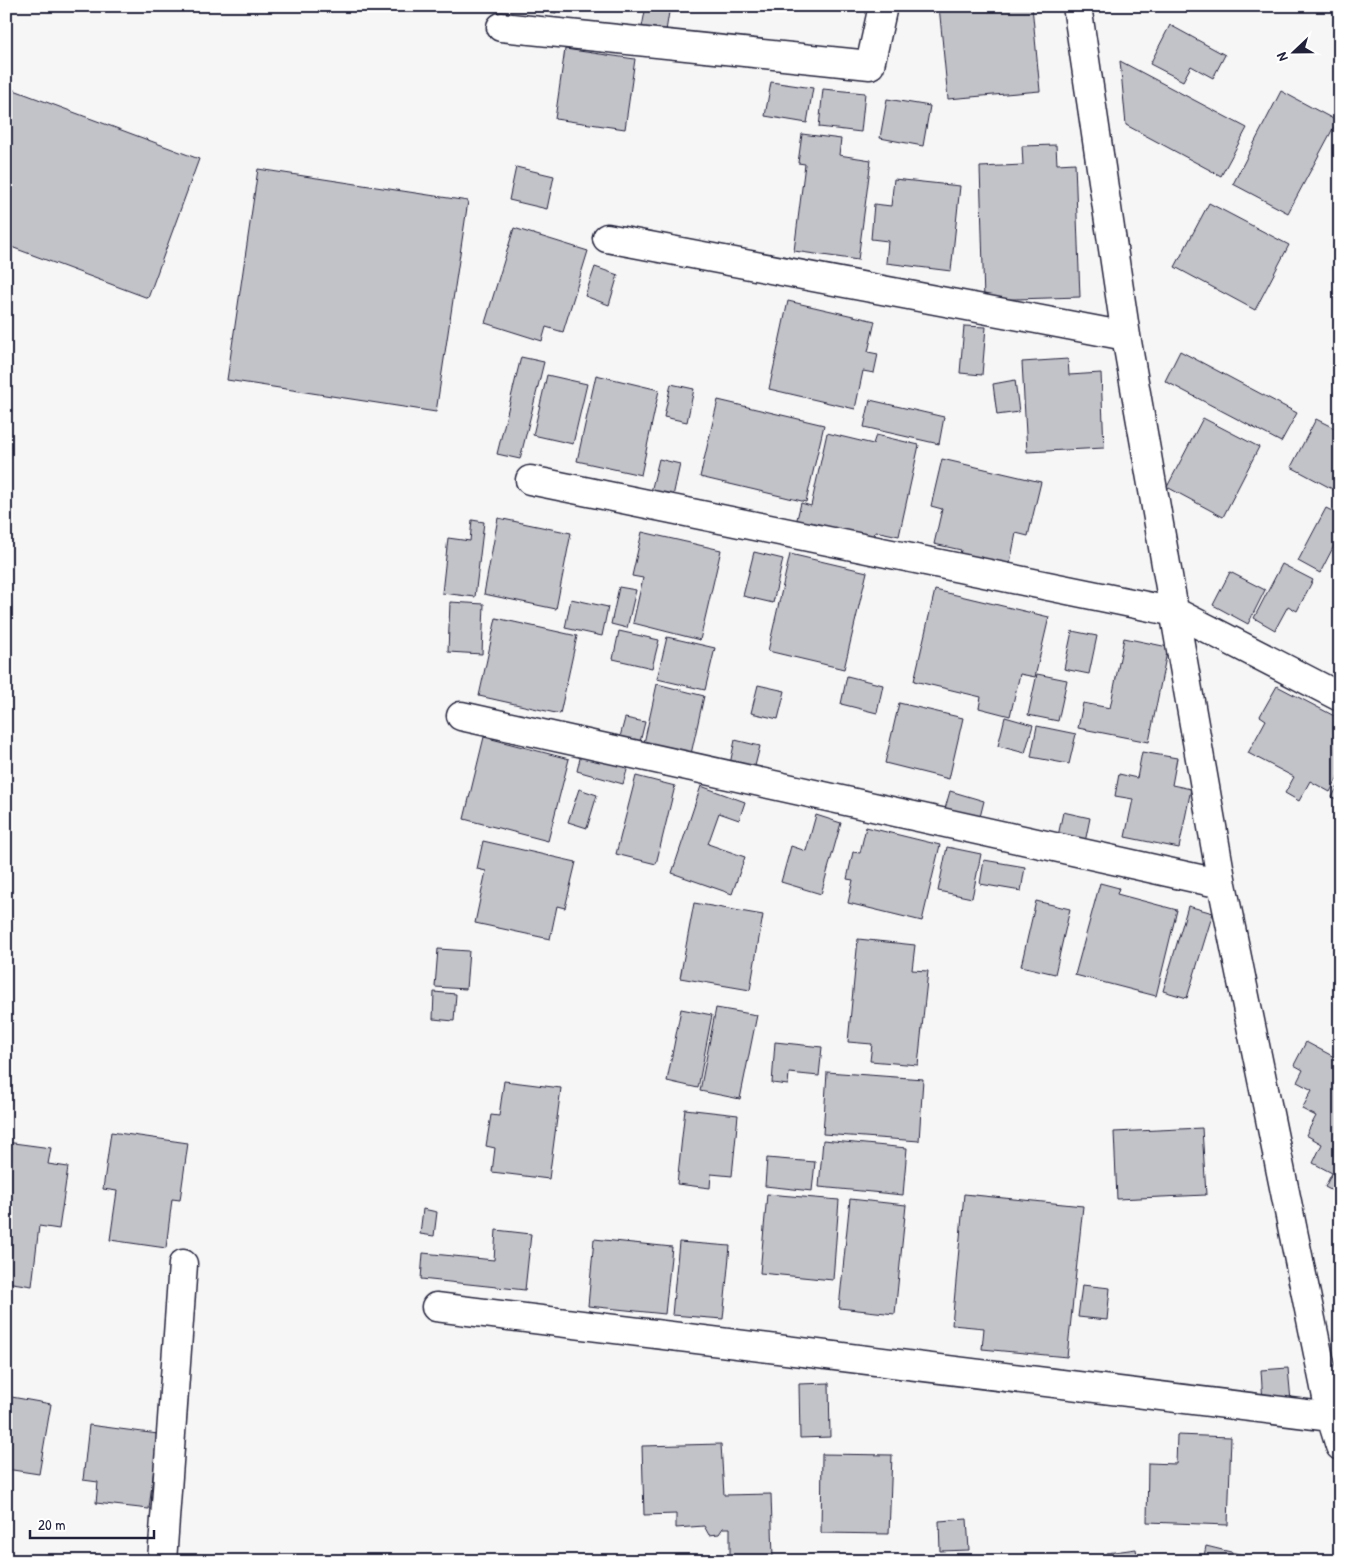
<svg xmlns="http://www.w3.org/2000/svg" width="1346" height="1567" viewBox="0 0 1346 1567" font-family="'Patrick Hand',sans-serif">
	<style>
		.building { fill: #c2c2c9; stroke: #22223b }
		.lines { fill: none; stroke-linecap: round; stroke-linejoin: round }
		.minor-casing { stroke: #22223b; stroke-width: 31 }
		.minor { stroke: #fff; stroke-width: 28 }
	</style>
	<rect width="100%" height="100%" fill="#f6f6f7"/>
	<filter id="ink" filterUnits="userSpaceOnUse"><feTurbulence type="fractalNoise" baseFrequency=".02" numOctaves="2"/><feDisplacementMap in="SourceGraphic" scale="10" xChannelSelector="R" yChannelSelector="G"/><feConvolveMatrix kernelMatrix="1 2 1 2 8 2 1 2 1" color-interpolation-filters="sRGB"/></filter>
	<g filter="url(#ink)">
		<path class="building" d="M 518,6 L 557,6 L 556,13 Z
			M 646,6 L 670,6 L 666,31 L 642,27 Z
			M 939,6 L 1032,6 L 1040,91 L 948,99 Z
			M 1170,25 L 1225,55 L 1213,78 L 1191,66 L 1183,81 L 1150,64 Z
			M 565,49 L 635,59 L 625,129 L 555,119 Z
			M 1120,61 L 1247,128 L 1221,176 L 1126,125 Z
			M 771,82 L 813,88 L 807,123 L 765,116 Z
			M 6,87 L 199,159 L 148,298 L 6,245 Z
			M 823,89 L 865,93 L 861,132 L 819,127 Z
			M 1281,91 L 1337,121 L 1288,213 L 1233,184 Z
			M 887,99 L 930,106 L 923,146 L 880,138 Z
			M 802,134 L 841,139 L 839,155 L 871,160 L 858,260 L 794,251 L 805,164 L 798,163 Z
			M 1056,145 L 1057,164 L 1075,163 L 1080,297 L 984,300 L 980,167 L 1023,165 L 1022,146 Z
			M 516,167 L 554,176 L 547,209 L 509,200 Z
			M 258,169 L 468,201 L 436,412 L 227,380 Z
			M 894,179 L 960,186 L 951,271 L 886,263 L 888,241 L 871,239 L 874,204 L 891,206 Z
			M 1209,203 L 1289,245 L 1255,310 L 1175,267 Z
			M 514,228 L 588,251 L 563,332 L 546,327 L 542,341 L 485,323 Z
			M 595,267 L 618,275 L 609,305 L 585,296 Z
			M 788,301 L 875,321 L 868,352 L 878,354 L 874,373 L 863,371 L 855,409 L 769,389 Z
			M 964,326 L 986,327 L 982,375 L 960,373 Z
			M 1180,351 L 1297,413 L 1281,442 L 1165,381 Z
			M 521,357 L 544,362 L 520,459 L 497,454 Z
			M 1068,359 L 1069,375 L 1101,373 L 1104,448 L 1027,452 L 1022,362 Z
			M 547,375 L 587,384 L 573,444 L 533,435 Z
			M 596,375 L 659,390 L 641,475 L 577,461 Z
			M 1015,380 L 1019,412 L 997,415 L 993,384 Z
			M 671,384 L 694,389 L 687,422 L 664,417 Z
			M 718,400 L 824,425 L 806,502 L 700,477 Z
			M 870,400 L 944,417 L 939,444 L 864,427 Z
			M 1203,418 L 1259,447 L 1223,517 L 1167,487 Z
			M 1316,419 L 1340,431 L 1340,493 L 1291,467 Z
			M 827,433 L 873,444 L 876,435 L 919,445 L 899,536 L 875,531 L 872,544 L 795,527 L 801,503 L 811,506 Z
			M 659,459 L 680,464 L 672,501 L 650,496 Z
			M 942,459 L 1041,482 L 1028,536 L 1016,533 L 1008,573 L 958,561 L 961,550 L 934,544 L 942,509 L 931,506 Z
			M 1326,508 L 1340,515 L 1340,534 L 1320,573 L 1298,561 Z
			M 498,518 L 571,533 L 556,609 L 484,594 Z
			M 472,520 L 484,522 L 475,597 L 442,593 L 448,538 L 470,541 Z
			M 642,532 L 721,550 L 700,640 L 633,623 L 643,578 L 632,576 Z
			M 754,552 L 783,559 L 773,603 L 743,596 Z
			M 790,554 L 867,572 L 844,669 L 768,651 Z
			M 1282,564 L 1313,580 L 1297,611 L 1288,606 L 1275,630 L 1254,618 Z
			M 1230,572 L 1265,590 L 1248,624 L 1213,605 Z
			M 619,587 L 636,590 L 627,628 L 611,624 Z
			M 935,590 L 1049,617 L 1035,677 L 1020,674 L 1010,716 L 979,708 L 981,697 L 914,681 Z
			M 571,599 L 608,607 L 602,636 L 565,628 Z
			M 450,602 L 484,604 L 482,654 L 448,652 Z
			M 496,618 L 577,636 L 560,714 L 479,696 Z
			M 619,631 L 659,640 L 652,668 L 613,659 Z
			M 1072,631 L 1097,636 L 1089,674 L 1064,669 Z
			M 667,637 L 715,648 L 705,690 L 657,679 Z
			M 1124,638 L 1168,647 L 1149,742 L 1078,728 L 1083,703 L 1110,708 Z
			M 1037,674 L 1067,680 L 1058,721 L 1028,715 Z
			M 847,676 L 883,685 L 877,713 L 841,704 Z
			M 657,684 L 704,696 L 691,754 L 644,743 Z
			M 758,685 L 785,691 L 778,719 L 751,713 Z
			M 1277,686 L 1340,719 L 1340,773 L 1330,792 L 1310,781 L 1299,801 L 1285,793 L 1294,777 L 1248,753 L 1266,720 L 1260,716 Z
			M 899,703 L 963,718 L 949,779 L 885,763 Z
			M 1005,717 L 1033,725 L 1025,753 L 998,746 Z
			M 625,718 L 645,722 L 640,742 L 620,737 Z
			M 1037,726 L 1076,734 L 1069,764 L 1031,757 Z
			M 484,737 L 569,759 L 548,841 L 464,819 Z
			M 735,740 L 760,746 L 754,770 L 730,764 Z
			M 582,750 L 629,763 L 623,784 L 577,771 Z
			M 1142,752 L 1177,758 L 1172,785 L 1191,789 L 1179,848 L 1125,837 L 1133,799 L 1115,796 L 1119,774 L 1137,778 Z
			M 636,776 L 675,786 L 656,864 L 616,854 Z
			M 1340,782 L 1340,801 L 1332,797 Z
			M 701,786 L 745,802 L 739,820 L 719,813 L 708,844 L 745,857 L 732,894 L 672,873 Z
			M 579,789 L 597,795 L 587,828 L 568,822 Z
			M 950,791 L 984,801 L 978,825 L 943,816 Z
			M 1063,812 L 1090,818 L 1084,847 L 1057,841 Z
			M 816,815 L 841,823 L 821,894 L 781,882 L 791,846 L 806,851 Z
			M 866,827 L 940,845 L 922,921 L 848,903 L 853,880 L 847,879 L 853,852 L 860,853 Z
			M 483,841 L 576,862 L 565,908 L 557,906 L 550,939 L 475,923 L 486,871 L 477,869 Z
			M 947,847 L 981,854 L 972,898 L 938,891 Z
			M 984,860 L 1025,867 L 1021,891 L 980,884 Z
			M 1100,883 L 1119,888 L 1117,894 L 1177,910 L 1156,996 L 1075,975 Z
			M 1036,901 L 1070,909 L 1055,974 L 1021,966 Z
			M 694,903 L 763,915 L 750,990 L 680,978 Z
			M 1188,906 L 1213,913 L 1187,998 L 1163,991 Z
			M 858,939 L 915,945 L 912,970 L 928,971 L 918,1065 L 870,1061 L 872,1044 L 848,1042 Z
			M 438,949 L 469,951 L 466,989 L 435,987 Z
			M 434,992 L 456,994 L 454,1021 L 433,1019 Z
			M 716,1008 L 757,1015 L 740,1099 L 700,1091 Z
			M 681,1009 L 712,1015 L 698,1088 L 667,1081 Z
			M 775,1042 L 822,1047 L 819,1076 L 789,1073 L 788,1085 L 772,1083 Z
			M 1306,1042 L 1340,1060 L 1340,1195 L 1325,1187 L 1332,1173 L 1313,1163 L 1322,1144 L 1306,1135 L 1316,1116 L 1302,1109 L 1312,1090 L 1297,1082 L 1303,1070 L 1294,1065 Z
			M 827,1072 L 923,1079 L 919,1141 L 823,1134 Z
			M 504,1081 L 561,1088 L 549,1179 L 492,1172 L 495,1148 L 486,1146 L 491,1115 L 499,1116 Z
			M 685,1109 L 738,1115 L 732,1176 L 711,1174 L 710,1188 L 677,1184 Z
			M 1202,1128 L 1206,1195 L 1117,1199 L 1114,1132 Z
			M 111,1132 L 188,1143 L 180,1200 L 172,1199 L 166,1248 L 110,1240 L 117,1191 L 103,1189 Z
			M 823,1140 L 907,1148 L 903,1195 L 819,1187 Z
			M 6,1142 L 51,1148 L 48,1164 L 68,1167 L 59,1229 L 39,1226 L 32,1286 L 6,1282 Z
			M 767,1158 L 815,1162 L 812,1191 L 765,1186 Z
			M 767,1194 L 839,1200 L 833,1280 L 760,1273 Z
			M 964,1194 L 1083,1206 L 1067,1357 L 982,1349 L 984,1328 L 952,1325 Z
			M 850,1199 L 906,1205 L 895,1314 L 839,1308 Z
			M 423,1209 L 437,1212 L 434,1236 L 420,1234 Z
			M 496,1230 L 531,1234 L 525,1290 L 421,1279 L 423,1253 L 494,1260 Z
			M 594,1239 L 672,1247 L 665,1314 L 588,1306 Z
			M 679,1242 L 730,1246 L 723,1319 L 672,1315 Z
			M 1082,1285 L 1110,1288 L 1107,1320 L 1078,1317 Z
			M 1288,1368 L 1291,1401 L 1263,1403 L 1261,1370 Z
			M 829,1383 L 830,1437 L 800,1438 L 799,1384 Z
			M 6,1396 L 51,1404 L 39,1474 L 6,1469 Z
			M 89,1425 L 158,1434 L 149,1509 L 96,1503 L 98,1482 L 83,1480 Z
			M 1177,1435 L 1231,1437 L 1228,1525 L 1147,1522 L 1148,1463 L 1176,1464 Z
			M 721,1444 L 724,1495 L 771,1494 L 773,1558 L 730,1559 L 730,1528 L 723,1528 L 719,1534 L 709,1535 L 704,1526 L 676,1528 L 676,1514 L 644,1515 L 642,1446 Z
			M 822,1454 L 892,1455 L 889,1534 L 821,1533 Z
			M 967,1519 L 969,1550 L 940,1551 L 939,1521 Z
			M 1206,1546 L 1268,1561 L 1203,1561 Z
			M 1136,1549 L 1138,1561 L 1108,1561 L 1107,1553 Z"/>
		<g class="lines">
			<g class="minor-casing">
				<path id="minor" d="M 1077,6 L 1126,336 L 1222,884 L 1331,1417 L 1340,1446
					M 501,27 L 870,65 L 883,6
					M 607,238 L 1126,336
					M 530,480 L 1175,612 L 1340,697
					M 461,716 L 1222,884
					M 436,1307 L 1331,1417
					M 162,1561 L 183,1264"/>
			</g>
			<use href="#minor" class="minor"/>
		</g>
	</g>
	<rect width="1346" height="1567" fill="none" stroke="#fff" stroke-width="25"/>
	<rect x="12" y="12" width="1321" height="1542" fill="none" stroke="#22223b" stroke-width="2" filter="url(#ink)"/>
	<g transform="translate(1294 52) rotate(248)" stroke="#ffffff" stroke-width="4" paint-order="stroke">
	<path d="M0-4L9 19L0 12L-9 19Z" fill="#22223b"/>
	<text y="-8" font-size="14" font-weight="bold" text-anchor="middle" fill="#22223b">N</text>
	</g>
	<path d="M30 1530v8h124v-8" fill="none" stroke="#22223b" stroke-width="2.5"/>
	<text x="38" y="1530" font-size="15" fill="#22223b" stroke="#ffffff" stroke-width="4" paint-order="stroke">20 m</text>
</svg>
